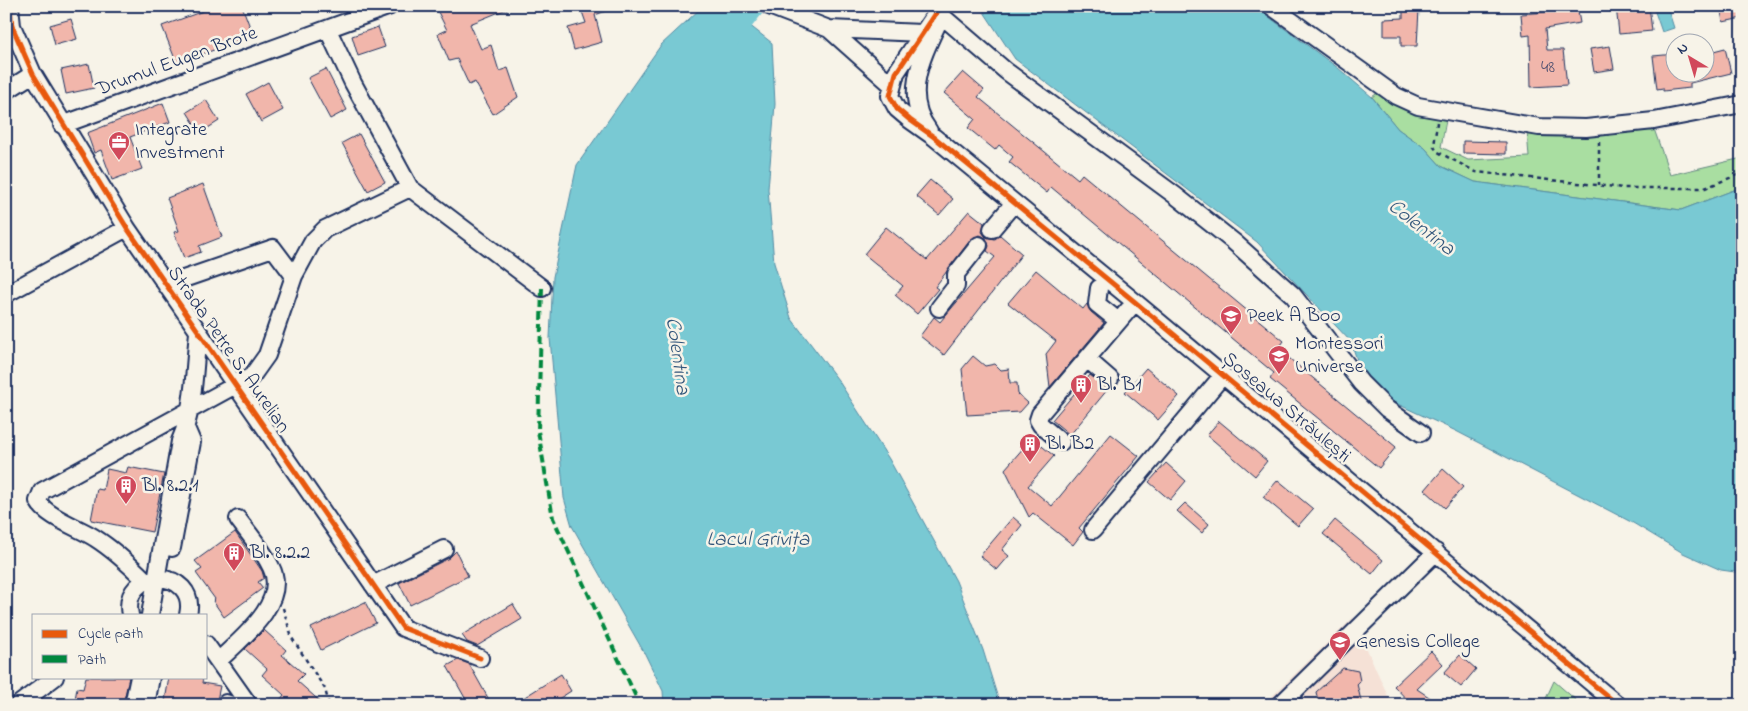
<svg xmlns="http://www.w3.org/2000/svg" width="1748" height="711" viewBox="0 0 1748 711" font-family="'Indie Flower',sans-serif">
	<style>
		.built { fill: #f5e1d6 }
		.green { fill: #a9dea1; stroke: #628680 }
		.water { fill: #79c9d3; stroke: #538ba4 }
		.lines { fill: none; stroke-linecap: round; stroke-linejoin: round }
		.river { stroke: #79c9d3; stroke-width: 24 }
		.building { fill: #f1b6ab; stroke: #1b2f5e }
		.minor-casing { stroke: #1b2f5e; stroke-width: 20 }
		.path { stroke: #1b2f5e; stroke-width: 2.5; stroke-dasharray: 4 4; stroke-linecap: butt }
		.minor { stroke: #f7f3e8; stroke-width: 16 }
		.quiet { stroke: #00873e; stroke-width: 4; stroke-dasharray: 8 4; stroke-linecap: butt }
		.cycleway-casing { stroke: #f7f3e8; stroke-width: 8 }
		.cycleway { stroke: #e8590c; stroke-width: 5 }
		.labels { text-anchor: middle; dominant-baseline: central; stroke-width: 5; stroke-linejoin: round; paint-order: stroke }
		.number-label { font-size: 18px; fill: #505171 }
		.street-label { font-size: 20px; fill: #1b2f5e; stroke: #f7f3e8 }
		.poi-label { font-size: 20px; fill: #1b2f5e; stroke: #f7f3e8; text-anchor: start }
		.water-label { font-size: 21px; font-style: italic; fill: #32567b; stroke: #f7f3e8 }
	</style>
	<rect width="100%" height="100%" fill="#f7f3e8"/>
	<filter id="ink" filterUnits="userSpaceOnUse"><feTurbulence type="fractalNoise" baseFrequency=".02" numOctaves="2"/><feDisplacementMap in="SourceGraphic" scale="10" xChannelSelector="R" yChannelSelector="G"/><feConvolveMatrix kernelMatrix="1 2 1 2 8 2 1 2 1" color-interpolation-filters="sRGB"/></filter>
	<g filter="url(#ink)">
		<path class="built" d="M 1353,618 L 1392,705 L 1263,705 Z"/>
		<path class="green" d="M 1380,91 L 1418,111 L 1446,120 L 1441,147 L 1468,160 L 1529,157 L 1527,131 L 1653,126 L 1670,175 L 1742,158 L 1742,187 L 1681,210 L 1475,182 L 1441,166 L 1425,148 L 1398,129 L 1372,97 Z
			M 1554,681 L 1577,701 L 1575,705 L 1543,705 Z"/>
		<path class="water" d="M 725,6 L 772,43 L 775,104 L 768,189 L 774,263 L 791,318 L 838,380 L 889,459 L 956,581 L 983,650 L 1000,705 L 664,705 L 663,691 L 645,654 L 572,526 L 564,498 L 550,338 L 553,277 L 577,165 L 661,45 L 701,8 Z
			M 980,6 L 1254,6 L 1338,68 L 1372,97 L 1398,129 L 1425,148 L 1441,166 L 1475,182 L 1681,210 L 1742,187 L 1742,573 L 1721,570 L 1683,553 L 1633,523 L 1456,431 L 1391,401 L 1376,390 L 1360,369 L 1351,342 L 1257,242 L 1015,59 Z
			M 1662,6 L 1667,6 L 1674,28 L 1662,32 L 1654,9 Z"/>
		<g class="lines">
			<path class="river" d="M 723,44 L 753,6"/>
		</g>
		<path class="building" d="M 217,6 L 242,6 L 253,35 L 177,64 L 162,26 Z
			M 435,6 L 514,6 L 470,24 L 481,49 L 491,45 L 499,71 L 508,68 L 518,97 L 493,114 L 475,82 L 469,85 L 457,59 L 449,61 L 438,34 L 447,30 Z
			M 580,6 L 614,6 L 614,8 L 595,15 L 602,42 L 574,50 L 568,28 L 586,23 Z
			M 1577,6 L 1580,23 L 1545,29 L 1547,50 L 1563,50 L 1567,85 L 1531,87 L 1530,35 L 1523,36 L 1521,14 L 1560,11 L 1559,8 Z
			M 1616,6 L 1649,6 L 1652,31 L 1619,34 Z
			M 1720,6 L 1742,6 L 1742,18 L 1723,22 Z
			M 1403,9 L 1419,9 L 1417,46 L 1401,46 L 1401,36 L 1384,36 L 1384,19 L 1403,18 Z
			M 71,19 L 77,39 L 55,45 L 50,25 Z
			M 378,27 L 385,47 L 358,56 L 352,36 Z
			M 1610,46 L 1614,69 L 1594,72 L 1590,49 Z
			M 1725,48 L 1731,73 L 1690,83 L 1690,88 L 1663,91 L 1663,88 L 1657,89 L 1653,56 L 1676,54 L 1676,72 L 1706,72 L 1706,53 Z
			M 89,64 L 94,88 L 66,94 L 61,70 Z
			M 326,69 L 347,110 L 330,119 L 308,78 Z
			M 963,72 L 984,90 L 978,97 L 1078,179 L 1082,174 L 1284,341 L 1278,349 L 1396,447 L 1379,468 L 1270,379 L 1274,373 L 1051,187 L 1047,193 L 1009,162 L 1013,157 L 999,145 L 995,150 L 968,128 L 975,119 L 944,93 Z
			M 268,82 L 283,110 L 261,122 L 246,94 Z
			M 206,100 L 219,121 L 200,133 L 187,112 Z
			M 163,103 L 170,122 L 130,137 L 142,169 L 112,180 L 101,150 L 94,153 L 87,133 Z
			M 359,134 L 385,182 L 368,191 L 342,143 Z
			M 1463,141 L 1506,142 L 1506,154 L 1463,153 Z
			M 930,180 L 953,199 L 939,215 L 916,196 Z
			M 203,184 L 222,237 L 199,246 L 201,252 L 184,258 L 174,232 L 179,231 L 167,198 Z
			M 969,211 L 984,223 L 982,232 L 986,237 L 995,239 L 1000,235 L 1022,254 L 944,355 L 920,336 L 934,317 L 940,322 L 995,257 L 987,251 L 989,246 L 986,238 L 980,235 L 971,239 L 935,287 L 938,289 L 917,314 L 895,295 L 903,286 L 864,254 L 886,227 L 927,260 Z
			M 1036,270 L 1083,309 L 1087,304 L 1091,312 L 1104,323 L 1050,387 L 1046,354 L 1056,341 L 1008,303 Z
			M 973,356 L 985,366 L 995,364 L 1001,370 L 1009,369 L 1010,383 L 1017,383 L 1018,394 L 1028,403 L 1020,412 L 967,415 L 962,369 Z
			M 1146,368 L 1179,396 L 1158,420 L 1125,392 Z
			M 1090,375 L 1108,389 L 1070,435 L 1052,420 Z
			M 1219,421 L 1267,461 L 1255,476 L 1207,435 Z
			M 1111,434 L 1139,456 L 1079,528 L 1083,532 L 1073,545 L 1033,513 L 1029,517 L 1005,469 L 1032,438 L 1054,456 L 1028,486 L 1052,506 Z
			M 1166,463 L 1186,481 L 1170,500 L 1149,482 Z
			M 128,467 L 164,474 L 152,532 L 91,520 L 97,489 L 103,490 L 107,469 L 126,473 Z
			M 1443,469 L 1463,487 L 1445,508 L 1425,490 Z
			M 1278,480 L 1313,509 L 1298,526 L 1263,497 Z
			M 1185,503 L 1209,524 L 1202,533 L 1177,511 Z
			M 1013,517 L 1022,525 L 1002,550 L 1009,556 L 997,570 L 980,556 Z
			M 1335,520 L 1383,560 L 1372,574 L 1323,534 Z
			M 235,532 L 262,571 L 264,578 L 258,582 L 263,588 L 224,617 L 213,601 L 215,599 L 196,573 L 202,569 L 195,561 Z
			M 456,551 L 468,576 L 410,605 L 399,583 L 449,558 Z
			M 365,602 L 376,623 L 321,650 L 311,628 Z
			M 513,604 L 522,619 L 477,646 L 467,642 L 462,635 Z
			M 264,630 L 286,650 L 282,655 L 304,674 L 297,681 L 324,705 L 276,705 L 284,695 L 262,675 L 267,669 L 245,649 Z
			M 1431,651 L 1443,664 L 1417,689 L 1441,705 L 1412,705 L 1394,686 Z
			M 1460,655 L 1476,669 L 1461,687 L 1444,673 Z
			M 458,660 L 469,664 L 492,705 L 469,705 L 447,666 Z
			M 1343,668 L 1358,671 L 1360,681 L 1357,684 L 1362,705 L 1319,705 L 1316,692 Z
			M 561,674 L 571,691 L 549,705 L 512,705 Z
			M 86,677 L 129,677 L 123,705 L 74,705 L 77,688 L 83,689 Z
			M 169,677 L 203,677 L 202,683 L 220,686 L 216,705 L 191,705 L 165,701 Z"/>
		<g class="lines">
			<g class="minor-casing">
				<path id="minor" d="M 10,6 L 12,26 L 33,74 L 127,228 L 403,628 L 480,658
					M 769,6 L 829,29 L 922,33
					M 941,6 L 896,73 L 890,96 L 897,109 L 910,120 L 934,137 L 1135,302 L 1618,705
					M 1271,6 L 1396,96 L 1418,106 L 1539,127 L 1586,128 L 1654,121 L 1742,104
					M 942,16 L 1006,71 L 1176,196 L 1234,242 L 1293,295 L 1361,383 L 1387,409 L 1421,433
					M 829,29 L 892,85
					M 328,30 L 353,83 L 410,188 L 542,288
					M 6,91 L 33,74
					M 62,125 L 390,6
					M 929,131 C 902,96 922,57 938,23
					M 992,229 L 1014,203
					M 166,285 L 273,248 L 294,276
					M 1099,288 L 1097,304 L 1112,316
					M 6,294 L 127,228
					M 939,308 L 956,286 L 956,274 L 979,245
					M 1087,359 L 1110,379
					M 1061,442 L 1041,425 L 1038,420 L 1040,414 L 1135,302
					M 1093,530 L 1223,375
					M 172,548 L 192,442 L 186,428
					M 146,581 C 130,565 114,550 95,538 C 80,528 46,517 38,501 L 42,491 L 252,376 L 267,355 L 294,276 L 313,241 L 325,229 L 410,188
					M 373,585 L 444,549
					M 130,615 C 120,566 199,567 188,615
					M 150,615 L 180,441 C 195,408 194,368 198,333
					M 206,644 L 249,705
					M 218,661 C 241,639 289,602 271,567 C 263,550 249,534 238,519
					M 226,703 L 232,705
					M 18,705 L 55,677
					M 133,705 L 139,677
					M 146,705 L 151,677
					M 1280,705 L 1436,552"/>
			</g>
			<path class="path" d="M 1437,122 L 1434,147 L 1438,152 L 1476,172 L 1624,188 L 1705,188 L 1742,173
				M 1599,142 L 1599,185
				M 283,608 L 292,638 L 325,689 L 329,705"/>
			<use href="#minor" class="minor"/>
			<path class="quiet" d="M 542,288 L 538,431 L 553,518 L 636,697 L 637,705"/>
			<g class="cycleway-casing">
				<path id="cycleway" d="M 10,6 L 12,26 L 33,74 L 127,228 L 403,628 L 480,658
					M 941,6 L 896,73 L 890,96 L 897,109 L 910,120 L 934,137 L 1135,302 L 1618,705"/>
			</g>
			<use href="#cycleway" class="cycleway"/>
		</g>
	</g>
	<defs>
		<g id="office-pin" transform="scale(1.125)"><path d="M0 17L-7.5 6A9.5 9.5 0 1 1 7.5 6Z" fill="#d1495b" stroke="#f7f3e8"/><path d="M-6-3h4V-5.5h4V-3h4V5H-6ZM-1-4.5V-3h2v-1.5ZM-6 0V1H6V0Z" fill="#fff"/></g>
		<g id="school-pin" transform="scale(1.125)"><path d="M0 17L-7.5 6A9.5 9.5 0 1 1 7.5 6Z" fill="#d1495b" stroke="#f7f3e8"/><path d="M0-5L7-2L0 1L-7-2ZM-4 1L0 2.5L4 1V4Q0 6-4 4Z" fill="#fff"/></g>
		<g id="building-pin" transform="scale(1.125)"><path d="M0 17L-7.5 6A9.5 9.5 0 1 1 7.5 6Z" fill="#d1495b" stroke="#f7f3e8"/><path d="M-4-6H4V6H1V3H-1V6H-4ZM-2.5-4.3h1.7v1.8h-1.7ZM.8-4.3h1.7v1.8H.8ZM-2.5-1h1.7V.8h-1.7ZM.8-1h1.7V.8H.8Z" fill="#fff"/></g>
	</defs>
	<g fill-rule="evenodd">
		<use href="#office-pin" x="119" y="142"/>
		<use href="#school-pin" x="1231" y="316"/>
		<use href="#school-pin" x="1279" y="356"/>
		<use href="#building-pin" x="1081" y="385"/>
		<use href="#building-pin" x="1030" y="444"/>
		<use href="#building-pin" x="126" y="486"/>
		<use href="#building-pin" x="234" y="553"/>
		<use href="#school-pin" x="1340" y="642"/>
	</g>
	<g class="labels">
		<g class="number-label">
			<text x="1548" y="68">48</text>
		</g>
		<g class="street-label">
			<text transform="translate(177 62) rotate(-20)">Drumul Eugen Brote</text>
			<text transform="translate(228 350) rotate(55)">Strada Petre S. Aurelian</text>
			<text transform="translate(1286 408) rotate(40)">Șoseaua Străulești</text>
		</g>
		<g class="poi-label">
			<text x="135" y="130">Integrate<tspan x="135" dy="23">Investment</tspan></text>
			<text x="1247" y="316">Peek A Boo</text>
			<text x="1295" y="344">Montessori<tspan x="1295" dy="23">Universe</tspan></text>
			<text x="1097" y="385">Bl. B1</text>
			<text x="1046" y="444">Bl. B2</text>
			<text x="142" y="486">Bl. 8.2.1</text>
			<text x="250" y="553">Bl. 8.2.2</text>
			<text x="1356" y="642">Genesis College</text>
		</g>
		<g class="water-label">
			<text transform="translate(1421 228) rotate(38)">Colentina</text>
			<text transform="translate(677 356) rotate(82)">Colentina</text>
			<text x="758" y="540">Lacul Grivița</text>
		</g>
	</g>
	<rect width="1748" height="711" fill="none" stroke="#f7f3e8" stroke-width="25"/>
	<rect x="12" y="12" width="1723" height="686" fill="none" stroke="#1b2f5e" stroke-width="2" filter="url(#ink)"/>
	<rect x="32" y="614" width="175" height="65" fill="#f7f3e8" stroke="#9fa5b1"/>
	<rect x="42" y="630" width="25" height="8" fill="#e8590c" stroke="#9fa5b1"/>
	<text x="78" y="638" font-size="15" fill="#1b2f5e">Cycle path</text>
	<rect x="42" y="655" width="25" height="8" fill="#00873e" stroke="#9fa5b1"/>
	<text x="78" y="664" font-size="15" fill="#1b2f5e">Path</text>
	<g transform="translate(1690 58) rotate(322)"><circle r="24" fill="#f7f3e8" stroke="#9fa5b1"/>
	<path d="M0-4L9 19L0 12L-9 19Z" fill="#d1495b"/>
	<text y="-8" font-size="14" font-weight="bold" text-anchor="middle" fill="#1b2f5e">N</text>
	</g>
</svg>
